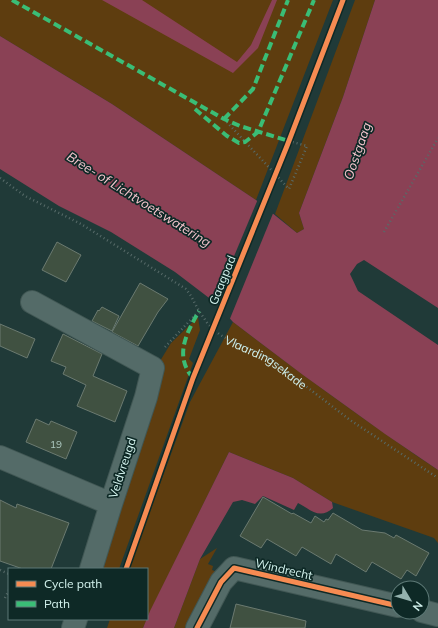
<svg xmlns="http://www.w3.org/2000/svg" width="438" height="628" viewBox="0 0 438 628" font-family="Mulish,sans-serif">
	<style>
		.green { fill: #5e3d0f }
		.water { fill: #8a4155 }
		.pier { fill: #203a38 }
		.building { fill: #405141; stroke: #6b7a70 }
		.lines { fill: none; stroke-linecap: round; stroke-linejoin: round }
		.minor-casing { stroke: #415754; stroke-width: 24 }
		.path { stroke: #576b69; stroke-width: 2.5; stroke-dasharray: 1 3; stroke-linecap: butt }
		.minor { stroke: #546b68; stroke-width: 22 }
		.quiet { stroke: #3abd76; stroke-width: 4; stroke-dasharray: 8 4; stroke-linecap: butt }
		.cycleway-casing { stroke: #0e2926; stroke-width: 8 }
		.cycleway { stroke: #f68b52; stroke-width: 5 }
		.labels { text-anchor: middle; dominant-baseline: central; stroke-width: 3.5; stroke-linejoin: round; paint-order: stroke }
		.number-label { font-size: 10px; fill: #aecac2 }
		.street-label { font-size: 12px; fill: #d3f2ed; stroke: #0e2926 }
		.water-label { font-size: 13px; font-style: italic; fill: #f6c5ce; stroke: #0e2926 }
	</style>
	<rect width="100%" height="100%" fill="#203a38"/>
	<path class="green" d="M 0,0 L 333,0 L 256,200 L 112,104 L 0,36 Z
		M 355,0 L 375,0 L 343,97 L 299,213 L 304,229 L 297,233 L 275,214 Z
		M 198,317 L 200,330 L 189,359 L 193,363 L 119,569 L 98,569 L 157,366 L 171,343 Z
		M 233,322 C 300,373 368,423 438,470 L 438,543 L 434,538 L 332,502 L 293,478 L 229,452 L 147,618 L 147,569 L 129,569 L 190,402 Z
		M 217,548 L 208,564 L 213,566 L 212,570 L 217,572 L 188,628 L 174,628 L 200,559 Z
		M 110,619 L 147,619 L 143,628 L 107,628 Z"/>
	<path class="water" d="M 102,0 L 142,0 L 237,62 L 251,45 L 272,0 L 277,0 L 258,48 L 233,73 Z
		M 375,0 L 438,0 L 438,308 L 364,260 L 357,264 L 350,274 L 358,291 L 438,345 L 438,470 L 385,434 L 303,375 L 233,322 L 217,304 L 175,272 L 111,232 L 59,206 L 0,169 L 0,36 L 112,104 L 256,200 L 297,233 L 304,229 L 299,213 L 343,97 Z
		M 229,452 L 293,478 L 332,502 L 333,508 C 320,520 311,510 298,503 L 294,510 L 263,496 L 255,504 L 242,500 L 233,502 L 200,559 L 174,628 L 143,628 L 150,611 Z"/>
	<path class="pier" d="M 258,199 L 274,211 L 229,321 L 214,304 Z"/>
	<path class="building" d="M 57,242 L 81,255 L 66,282 L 42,270 Z
		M 140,283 L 168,299 L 158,312 L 138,346 L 112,332 Z
		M 102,307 L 119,316 L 112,331 L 92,321 L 98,310 L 99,311 Z
		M 0,324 L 35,339 L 27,358 L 0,346 Z
		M 63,334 L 102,354 L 93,376 L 127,391 L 115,422 L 77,406 L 86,385 L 63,374 L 66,367 L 51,361 Z
		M 36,419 L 49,425 L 51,421 L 77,432 L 66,459 L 26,442 Z
		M 263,497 L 292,514 L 293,513 L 311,523 L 315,516 L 324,522 L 326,519 L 328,520 L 333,513 L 362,530 L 385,533 L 394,538 L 396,535 L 429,553 L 416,576 L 407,570 L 401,579 L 372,562 L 366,572 L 336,554 L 331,564 L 302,547 L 296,556 L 267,539 L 261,548 L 240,536 Z
		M 0,500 L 16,508 L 17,504 L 69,523 L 51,569 L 23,569 L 0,561 Z
		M 236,604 L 306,621 L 305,628 L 230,628 Z"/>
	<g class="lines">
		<g class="minor-casing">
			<path id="minor" d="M 32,302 L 153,368 L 146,397 L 111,504 L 91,569
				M 0,457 L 111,504
				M 422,611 L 438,615
				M 73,628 L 76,619
				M 197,628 L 221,582 L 234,568 L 398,606"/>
		</g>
		<g class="path">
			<path d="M 224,119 L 289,189 L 307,146 L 289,141"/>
			<path id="s1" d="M 0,178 L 25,196 L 81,224 L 186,289 L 191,296 L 199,311 L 208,324 L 219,334 L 229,340 L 269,358 L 350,420 L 438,478"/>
			<path d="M 384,232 L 438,138"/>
			<path d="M 165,347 L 199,311"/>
			<path d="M 0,570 L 9,574"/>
			<path d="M 5,598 L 9,590"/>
		</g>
		<use href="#minor" class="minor"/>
		<path class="quiet" d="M 12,0 L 224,119 L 240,126 L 289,141
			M 195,109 L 227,136 L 239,143 L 245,142 L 258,132 L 314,0
			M 224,119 L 253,89 L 288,0
			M 193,378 C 174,356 186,334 199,311"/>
		<g class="cycleway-casing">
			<path id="cycleway" d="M 126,569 L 193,378 L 287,146 L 343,0
				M 197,628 L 221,582 L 234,568 L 398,606"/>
		</g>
		<use href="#cycleway" class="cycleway"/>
	</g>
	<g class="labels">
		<g class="number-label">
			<text x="56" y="444">19</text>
		</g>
		<g class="street-label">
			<text transform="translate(222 280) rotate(-68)">Gaagpad</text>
			<text stroke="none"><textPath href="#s1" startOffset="328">Vlaardingsekade</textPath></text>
			<text transform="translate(122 468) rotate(-72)">Veldvreugd</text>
			<text transform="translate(284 569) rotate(13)">Windrecht</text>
		</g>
		<g class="water-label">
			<text transform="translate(357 151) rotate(-71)">Oostgaag</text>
			<text transform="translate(139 199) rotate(32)">Bree- of Lichtvoetswatering</text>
		</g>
	</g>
	<rect x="8" y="568" width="140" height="52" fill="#0e2926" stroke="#5d7976"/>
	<rect x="16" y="581" width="20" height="6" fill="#f68b52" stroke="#5d7976"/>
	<text x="44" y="588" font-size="12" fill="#d3f2ed">Cycle path</text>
	<rect x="16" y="601" width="20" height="6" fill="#3abd76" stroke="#5d7976"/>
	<text x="44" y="608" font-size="12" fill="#d3f2ed">Path</text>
	<g transform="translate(410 600) rotate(128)"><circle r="19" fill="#0e2926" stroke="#5d7976"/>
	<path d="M0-3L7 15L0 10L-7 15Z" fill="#94b2ae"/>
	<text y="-6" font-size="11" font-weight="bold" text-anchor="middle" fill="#d3f2ed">N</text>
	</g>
</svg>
